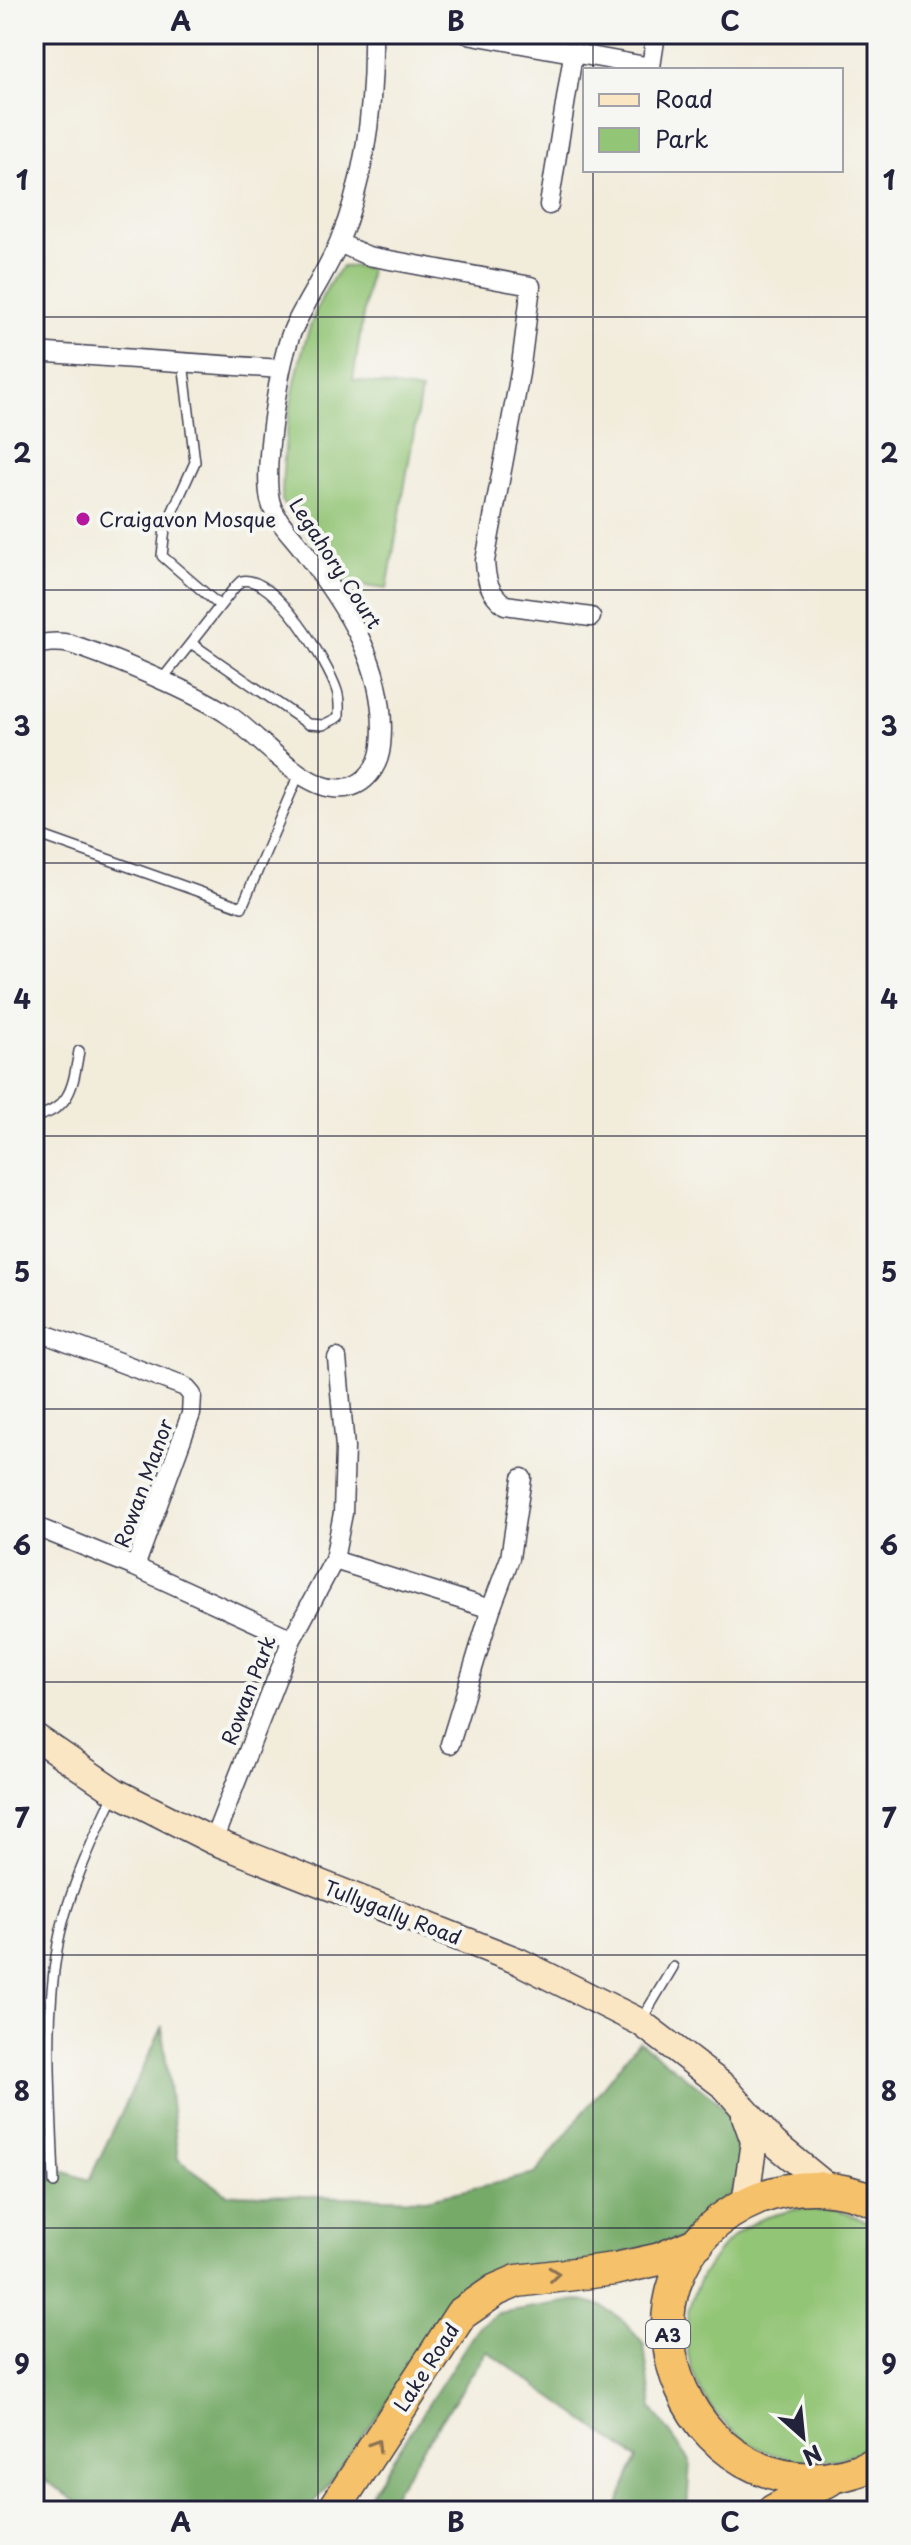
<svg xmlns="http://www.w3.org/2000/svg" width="911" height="2545" viewBox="0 0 911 2545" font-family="'Playpen Sans',sans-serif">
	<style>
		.green { fill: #93c576; stroke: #5a7458; stroke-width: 2 }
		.forest { fill: #76aa67; stroke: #4c6651; stroke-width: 2 }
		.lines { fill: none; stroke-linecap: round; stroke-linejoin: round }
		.lane-casing { stroke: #414053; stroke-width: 12 }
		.street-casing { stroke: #414053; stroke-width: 21 }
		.secondary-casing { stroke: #414053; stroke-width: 29 }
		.highway-casing { stroke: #414053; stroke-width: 35 }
		.lane { stroke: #fff; stroke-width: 9 }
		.street { stroke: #fff; stroke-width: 18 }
		.secondary { stroke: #fbe6c4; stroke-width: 26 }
		.highway { stroke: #f5c16b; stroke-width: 32 }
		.oneway { stroke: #8c7253 }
		.grid { fill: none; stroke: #22223b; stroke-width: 2; stroke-opacity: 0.55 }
		.poi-dot { fill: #b5179e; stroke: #f6f6f2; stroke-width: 3 }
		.labels { text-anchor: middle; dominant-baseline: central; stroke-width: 8; stroke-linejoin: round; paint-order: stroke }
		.shield { fill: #f6f6f2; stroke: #626272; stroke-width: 2 }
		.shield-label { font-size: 18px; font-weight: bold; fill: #22223b }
		.poi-label { font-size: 20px; fill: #22223b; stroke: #f6f6f2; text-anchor: start }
		.street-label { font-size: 20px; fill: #22223b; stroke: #f6f6f2 }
		.neatline { fill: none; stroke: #22223b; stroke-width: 3 }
		.grid-label { font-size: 26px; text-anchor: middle; font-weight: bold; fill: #22223b }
	</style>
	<rect width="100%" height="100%" fill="#f6f6f2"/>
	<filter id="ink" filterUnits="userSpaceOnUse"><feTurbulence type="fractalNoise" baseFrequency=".0125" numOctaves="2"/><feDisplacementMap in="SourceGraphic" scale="16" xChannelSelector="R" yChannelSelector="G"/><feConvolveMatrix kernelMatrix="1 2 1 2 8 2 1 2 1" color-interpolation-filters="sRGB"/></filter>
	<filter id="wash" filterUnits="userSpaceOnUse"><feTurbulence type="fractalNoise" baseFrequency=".006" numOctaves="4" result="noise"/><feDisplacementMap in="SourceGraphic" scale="32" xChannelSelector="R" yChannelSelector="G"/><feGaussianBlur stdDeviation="1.8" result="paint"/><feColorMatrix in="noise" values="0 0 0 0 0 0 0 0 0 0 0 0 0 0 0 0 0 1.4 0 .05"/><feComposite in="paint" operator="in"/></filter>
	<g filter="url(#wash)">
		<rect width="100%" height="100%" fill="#f2ecdb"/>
		<path class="green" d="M 355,266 L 370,270 L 353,380 L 421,391 L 387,589 L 345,583 L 282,501 C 282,439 299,314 342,267 Z
			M 797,2209 L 838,2210 L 877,2226 L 877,2442 C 765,2512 634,2375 708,2266 C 720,2248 737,2230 757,2221 C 769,2215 784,2213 797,2209 Z"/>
		<path class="forest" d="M 162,2028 L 178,2159 L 227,2194 L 426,2199 L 535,2174 L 639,2041 L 715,2099 L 735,2125 L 741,2145 L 740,2168 L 730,2194 L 683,2238 L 468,2291 L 309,2511 L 91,2511 L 34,2473 L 34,2162 L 89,2180 Z
			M 577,2300 L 602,2306 L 624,2321 L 644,2345 L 652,2408 L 690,2461 L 687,2511 L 615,2511 L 637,2458 L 487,2351 L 382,2511 L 359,2511 L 479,2326 L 498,2313 Z"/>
	</g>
	<g filter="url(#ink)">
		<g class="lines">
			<g class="lane-casing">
				<path id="lane" d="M 183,362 L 195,462 L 165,528 L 162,556 L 220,606
					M 160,682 L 235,587 L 241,581 C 274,573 328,663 337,691 C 340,700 339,708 339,717 L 323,725 L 308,724 L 191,643
					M 34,833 L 242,907 L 299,774
					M 34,1117 C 72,1109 73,1084 79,1051
					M 642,2019 L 673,1967
					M 54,2183 C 52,2106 44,2026 57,1950 C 64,1902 93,1839 114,1795"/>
			</g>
			<g class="street-casing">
				<path id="street" d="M 467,34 L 651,67 L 656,34
					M 549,205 L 573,55
					M 339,243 L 368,256 L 531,286 L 520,373 L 485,561 C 486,580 489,593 505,605 L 591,617
					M 34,352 L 281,369
					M 34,645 C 46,643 58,641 70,644 C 109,656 197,693 230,716 C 260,736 306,795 345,788 C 366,785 379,766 381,746 C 389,669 347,609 303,550 C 292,535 274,519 270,500 C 263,466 279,359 294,327 C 308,298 327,271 339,242 C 366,177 374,104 373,34
					M 34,1330 L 185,1387 L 192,1395 L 191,1414 L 135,1567
					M 34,1526 L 135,1567 L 292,1639
					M 334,1560 L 491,1609 L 450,1744
					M 491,1609 L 510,1558 L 522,1478
					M 213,1841 L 292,1639 L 334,1560 L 343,1513 L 345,1448 L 337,1358"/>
			</g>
			<g class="secondary-casing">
				<path id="secondary" d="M 34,1736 L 116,1792 L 213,1841 L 518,1961 L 640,2022 L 725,2087 L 774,2143 L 829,2188
					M 745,2204 L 754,2141 L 745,2116"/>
			</g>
			<g class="highway-casing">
				<path id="highway" d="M 877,2202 C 840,2185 797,2183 759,2198 C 577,2273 695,2545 877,2463
					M 333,2511 L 461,2314 L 496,2290 L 517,2281 L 615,2269 L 660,2259 L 698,2243
					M 773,2511 L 829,2480"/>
			</g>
			<use href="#lane" class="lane"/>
			<use href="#street" class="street"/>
			<use href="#secondary" class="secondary"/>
			<use href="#highway" class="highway"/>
		</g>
		<defs><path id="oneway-chevron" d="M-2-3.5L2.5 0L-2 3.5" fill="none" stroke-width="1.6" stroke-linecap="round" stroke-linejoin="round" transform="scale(2)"/></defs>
		<g class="oneway">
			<use href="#oneway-chevron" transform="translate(554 2274) rotate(-6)"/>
			<use href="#oneway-chevron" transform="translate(376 2445) rotate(-58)"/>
		</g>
	</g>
	<path class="grid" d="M 318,34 L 318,2511M 593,34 L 593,70M 593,170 L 593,2511M 34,317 L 877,317M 34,590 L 877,590M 34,863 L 877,863M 34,1136 L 877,1136M 34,1409 L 877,1409M 34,1682 L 877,1682M 34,1955 L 877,1955M 34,2228 L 877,2228"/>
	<circle class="poi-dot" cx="83" cy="519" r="8"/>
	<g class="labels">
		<rect class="shield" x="646" y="2320" width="44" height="28" rx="6"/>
		<g class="shield-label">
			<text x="668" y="2334">A3</text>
		</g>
		<g class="poi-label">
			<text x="99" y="519">Craigavon Mosque</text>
		</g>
		<g class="street-label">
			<text transform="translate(336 563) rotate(57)">Legahory Court</text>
			<text transform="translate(143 1483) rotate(-70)">Rowan Manor</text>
			<text transform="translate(248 1690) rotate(-69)">Rowan Park</text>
			<text transform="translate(393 1912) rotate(21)">Tullygally Road</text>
			<text transform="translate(426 2367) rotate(-57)">Lake Road</text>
		</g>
	</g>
	<rect width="911" height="2545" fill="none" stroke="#f6f6f2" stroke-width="88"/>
	<rect x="583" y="68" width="260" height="104" fill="#f6f6f2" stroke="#a1a1a9" stroke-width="2"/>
	<rect x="599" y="94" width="40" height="12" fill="#fbe6c4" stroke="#a1a1a9" stroke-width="2"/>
	<text x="655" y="108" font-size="24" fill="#22223b">Road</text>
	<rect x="599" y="128" width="40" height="24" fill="#93c576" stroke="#a1a1a9" stroke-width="2"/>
	<text x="655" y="148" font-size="24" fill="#22223b">Park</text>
	<g transform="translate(803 2437) rotate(153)" stroke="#f6f6f2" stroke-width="6" paint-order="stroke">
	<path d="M0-6L14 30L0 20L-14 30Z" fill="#22223b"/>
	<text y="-12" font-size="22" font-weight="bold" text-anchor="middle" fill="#22223b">N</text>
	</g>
	<rect x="44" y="44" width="823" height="2457" class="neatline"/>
	<g class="grid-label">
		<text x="181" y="31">A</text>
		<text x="456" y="31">B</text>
		<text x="730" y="31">C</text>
		<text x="22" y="190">1</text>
		<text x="889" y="190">1</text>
		<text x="22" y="463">2</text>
		<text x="889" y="463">2</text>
		<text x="22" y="736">3</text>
		<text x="889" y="736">3</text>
		<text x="22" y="1009">4</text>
		<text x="889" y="1009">4</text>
		<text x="22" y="1282">5</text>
		<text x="889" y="1282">5</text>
		<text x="22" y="1555">6</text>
		<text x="889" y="1555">6</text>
		<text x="22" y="1828">7</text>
		<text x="889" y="1828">7</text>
		<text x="22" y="2101">8</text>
		<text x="889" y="2101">8</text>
		<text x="22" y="2374">9</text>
		<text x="889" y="2374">9</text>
		<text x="181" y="2532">A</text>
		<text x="456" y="2532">B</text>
		<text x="730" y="2532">C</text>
	</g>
</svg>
